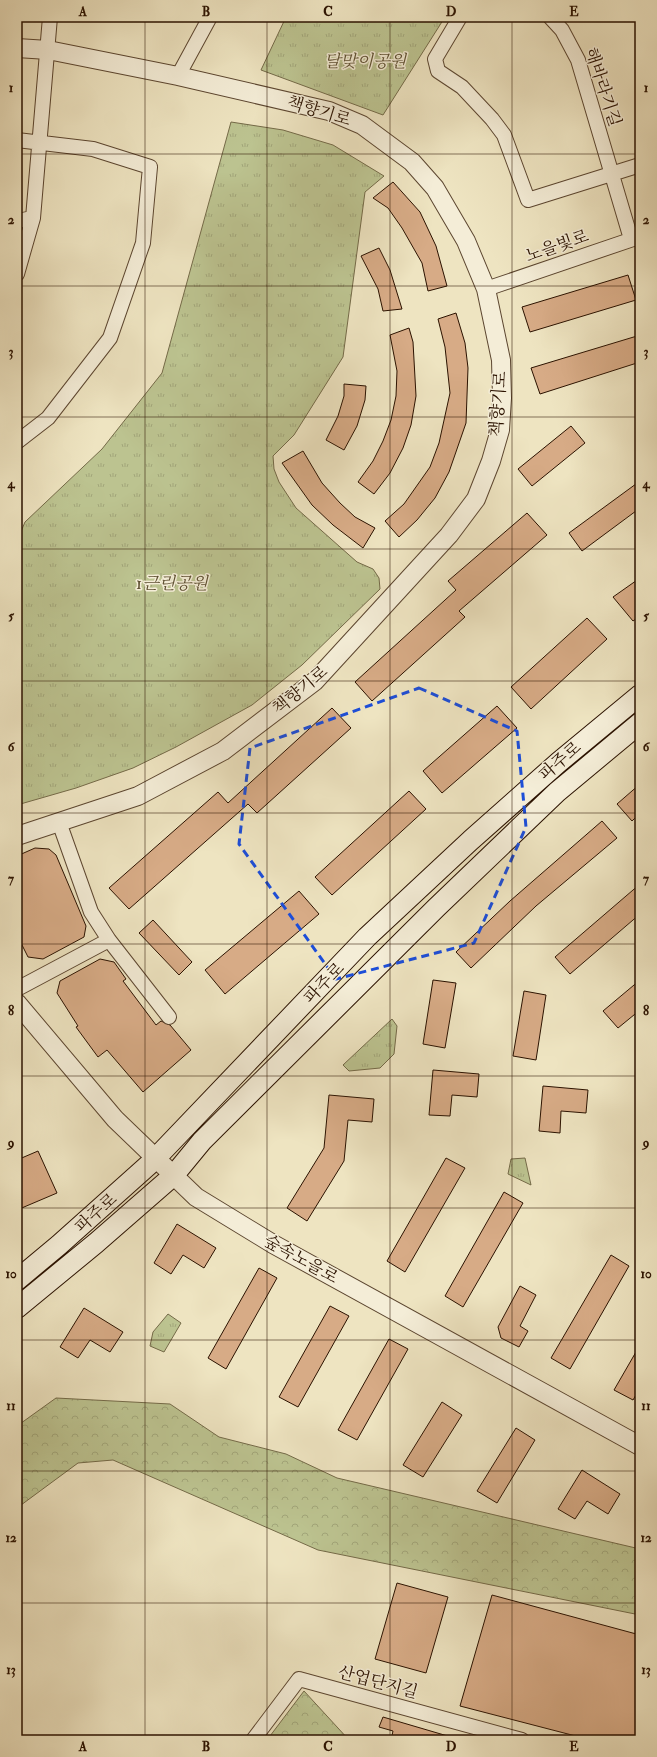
<svg xmlns="http://www.w3.org/2000/svg" width="657" height="1757" viewBox="0 0 657 1757" font-family="'IM FELL Double Pica','Noto Serif KR',serif">
	<style>
		.forest { fill: url(#forest-crowns); stroke: #746a48 }
		.park { fill: url(#park-tufts); stroke: #746a48 }
		.building { fill: #d7ab86; stroke: #2b1200 }
		.lines { fill: none; stroke-linecap: round; stroke-linejoin: round }
		.minor-casing { stroke: #5c4630; stroke-width: 16 }
		.tertiary-casing { stroke: #5c4630; stroke-width: 20 }
		.secondary-casing { stroke: #2b1200; stroke-width: 22 }
		.minor { stroke: #f4edd7; stroke-width: 14 }
		.tertiary { stroke: #f4edd7; stroke-width: 18 }
		.secondary { stroke: #f4edd7; stroke-width: 20 }
		.marked { fill: none; stroke: #1d4ed8; stroke-width: 3; stroke-dasharray: 8 5; stroke-linejoin: round }
		.grid { fill: none; stroke: #2b1200; stroke-width: 1; stroke-opacity: 0.55 }
		.labels { text-anchor: middle; dominant-baseline: central; stroke-width: 3; stroke-linejoin: round; paint-order: stroke }
		.park-label { font-size: 17px; font-style: italic; fill: #5e5032; stroke: #f4edd7 }
		.street-label { font-size: 17px; fill: #2b1200; stroke: #f4edd7 }
		.neatline { fill: none; stroke: #2b1200; stroke-width: 1.5 }
		.grid-label { font-size: 13px; text-anchor: middle; font-weight: bold; fill: #2b1200 }
	</style>
	<defs>
		<pattern id="forest-crowns" width="20" height="18" patternUnits="userSpaceOnUse"><rect width="20" height="18" fill="#bcc390"/><path d="M2 6a3 3 0 1 1 6 0M12 15a3 3 0 1 1 6 0" fill="none" stroke="#a2a67a"/></pattern>
		<pattern id="park-tufts" width="24" height="20" patternUnits="userSpaceOnUse"><rect width="24" height="20" fill="#bcc390"/><path d="M3 7l-1-3M5 7V3M7 7l1-3M15 17l-1-3M17 17v-4M19 17l1-3" fill="none" stroke="#a2a67a"/></pattern>
	</defs>
	<rect width="100%" height="100%" fill="#eee4c1"/>
	<filter id="stains"><feTurbulence type="fractalNoise" baseFrequency=".005" numOctaves="4"/><feColorMatrix values="0 0 0 0 .2 0 0 0 0 .09 0 0 0 0 .02 0 0 0 .5 -.17"/></filter>
	<radialGradient id="worn" r=".72"><stop offset=".6" stop-color="#630" stop-opacity="0"/><stop offset="1" stop-color="#630" stop-opacity=".3"/></radialGradient>
	<path class="forest" d="M 56,1398 L 170,1404 L 219,1437 L 286,1454 L 337,1478 L 640,1549 L 640,1615 L 318,1550 L 113,1460 L 78,1463 L 17,1508 L 17,1426 Z
		M 304,1691 L 349,1740 L 267,1740 Z"/>
	<path class="park" d="M 286,17 L 445,17 L 383,115 L 261,70 Z
		M 231,122 L 283,130 L 333,145 L 384,176 L 365,192 L 343,357 L 294,435 L 273,456 L 274,469 L 279,482 L 296,508 L 357,562 L 373,569 L 379,578 L 380,589 L 302,665 L 252,705 L 176,747 L 133,768 L 76,788 L 17,805 L 17,591 L 21,589 L 17,569 L 17,541 L 25,522 L 102,449 L 162,373 Z
		M 392,1019 L 397,1026 L 394,1054 L 380,1068 L 349,1071 L 343,1065 Z
		M 525,1158 L 531,1185 L 508,1174 L 511,1159 Z
		M 168,1314 L 181,1323 L 164,1352 L 150,1346 L 153,1332 Z"/>
	<path class="building" d="M 393,182 L 420,212 L 436,246 L 447,286 L 428,291 L 422,263 L 402,228 L 388,208 L 373,198 Z
		M 379,248 L 390,270 L 402,309 L 383,311 L 378,289 L 361,256 Z
		M 628,275 L 636,300 L 530,332 L 522,307 Z
		M 456,313 L 465,343 L 468,368 L 466,423 L 449,472 L 435,498 L 417,520 L 399,537 L 385,521 L 404,504 L 430,467 L 439,443 L 450,393 L 445,347 L 438,319 Z
		M 409,328 L 413,342 L 416,396 L 411,425 L 403,448 L 390,473 L 374,494 L 358,482 L 373,461 L 383,441 L 391,420 L 396,396 L 397,371 L 390,335 Z
		M 637,336 L 640,346 L 640,362 L 540,394 L 531,368 Z
		M 344,384 L 366,386 L 365,400 L 357,426 L 344,450 L 326,440 L 338,416 L 344,396 Z
		M 571,426 L 585,443 L 532,486 L 518,469 Z
		M 303,451 L 322,483 L 340,503 L 355,517 L 375,528 L 363,548 L 333,525 L 312,505 L 282,463 Z
		M 640,481 L 640,508 L 582,551 L 569,533 Z
		M 527,513 L 547,535 L 459,611 L 465,617 L 372,701 L 355,682 L 456,590 L 448,581 Z
		M 640,578 L 640,616 L 633,621 L 613,597 Z
		M 587,618 L 607,639 L 531,709 L 511,687 Z
		M 497,706 L 517,728 L 442,793 L 423,771 Z
		M 332,708 L 351,728 L 257,813 L 248,804 L 129,909 L 109,888 L 218,792 L 228,803 Z
		M 640,784 L 640,813 L 632,821 L 617,804 Z
		M 409,791 L 426,809 L 332,895 L 315,877 Z
		M 602,821 L 617,838 L 536,906 L 471,968 L 456,952 L 510,901 Z
		M 35,848 L 49,849 L 56,855 L 86,926 L 84,937 L 43,959 L 28,957 L 17,935 L 17,856 Z
		M 640,884 L 640,914 L 570,974 L 555,957 Z
		M 299,891 L 319,914 L 225,994 L 205,970 Z
		M 153,920 L 192,962 L 179,975 L 139,933 Z
		M 100,959 L 114,962 L 126,979 L 123,981 L 156,1025 L 161,1021 L 170,1025 L 191,1050 L 143,1092 L 107,1050 L 98,1057 L 76,1027 L 78,1026 L 57,993 L 60,981 Z
		M 433,980 L 456,983 L 445,1048 L 423,1044 Z
		M 640,980 L 640,1010 L 618,1028 L 603,1011 Z
		M 524,991 L 546,995 L 536,1060 L 513,1056 Z
		M 433,1070 L 479,1074 L 477,1097 L 452,1095 L 450,1116 L 429,1115 Z
		M 543,1086 L 588,1090 L 586,1113 L 561,1111 L 560,1133 L 539,1131 Z
		M 329,1095 L 374,1099 L 372,1122 L 348,1120 L 344,1161 L 307,1221 L 287,1208 L 324,1148 Z
		M 38,1151 L 57,1193 L 17,1210 L 17,1160 Z
		M 446,1158 L 465,1168 L 405,1272 L 387,1261 Z
		M 504,1192 L 523,1203 L 463,1307 L 445,1296 Z
		M 177,1224 L 216,1248 L 204,1268 L 183,1255 L 171,1274 L 154,1263 Z
		M 611,1255 L 629,1266 L 570,1369 L 551,1358 Z
		M 259,1268 L 277,1278 L 226,1369 L 208,1358 Z
		M 520,1286 L 536,1295 L 520,1326 L 528,1331 L 519,1347 L 501,1338 L 498,1327 Z
		M 330,1306 L 349,1316 L 298,1407 L 279,1397 Z
		M 84,1308 L 123,1332 L 110,1352 L 90,1340 L 78,1358 L 60,1347 Z
		M 389,1339 L 408,1349 L 357,1440 L 338,1430 Z
		M 640,1345 L 640,1388 L 633,1400 L 614,1390 Z
		M 442,1402 L 462,1415 L 423,1477 L 403,1465 Z
		M 516,1428 L 535,1440 L 497,1503 L 477,1491 Z
		M 582,1470 L 620,1494 L 608,1514 L 587,1501 L 575,1519 L 558,1509 Z
		M 397,1583 L 448,1597 L 426,1673 L 375,1659 Z
		M 492,1595 L 640,1635 L 640,1740 L 591,1740 L 460,1706 Z
		M 383,1717 L 451,1737 L 451,1740 L 391,1740 L 393,1731 L 379,1727 Z"/>
	<g class="lines">
		<g class="minor-casing">
			<path id="minor" d="M 460,17 L 435,59 L 438,71 L 462,87 L 492,119 L 504,135 L 528,200 L 640,165
				M 550,17 L 562,30 L 578,60 L 631,239
				M 178,76 L 210,17
				M 17,140 L 93,149 L 150,167 L 143,243 L 110,338 L 48,418 L 17,442
				M 17,221 L 33,218
				M 17,274 L 33,218 L 50,17
				M 486,289 L 639,237
				M 59,822 L 91,912 L 109,940 L 169,1017
				M 17,989 L 109,940
				M 253,1740 L 299,1679 L 522,1740"/>
		</g>
		<g class="tertiary-casing">
			<path id="tertiary" d="M 17,48 L 48,50 L 178,76 L 329,111 L 362,125 L 412,162 L 435,188 L 466,241 L 486,289 L 501,360 L 502,398 L 500,430 L 491,461 L 476,499 L 449,535 L 315,681 L 223,751 L 138,796 L 17,836
				M 17,1003 L 115,1119 L 196,1197 L 273,1244 L 640,1446"/>
		</g>
		<g class="secondary-casing">
			<path id="secondary" d="M 17,1280 L 59,1245 L 153,1161 L 367,937 L 471,840 L 559,762 L 640,695
				M 17,1308 L 96,1243 L 174,1175 L 202,1141 L 436,908 L 557,792 L 640,723"/>
		</g>
		<use href="#minor" class="minor"/>
		<use href="#tertiary" class="tertiary"/>
		<use href="#secondary" class="secondary"/>
	</g>
	<path class="marked" d="M 419,688 L 517,731 L 526,827 L 474,943 L 336,979 L 239,844 L 250,748 Z"/>
	<path class="grid" d="M 145,17 L 145,1740M 267,17 L 267,1740M 390,17 L 390,1740M 512,17 L 512,1740M 17,154 L 640,154M 17,286 L 640,286M 17,417 L 640,417M 17,549 L 640,549M 17,681 L 640,681M 17,813 L 640,813M 17,944 L 640,944M 17,1076 L 640,1076M 17,1208 L 640,1208M 17,1340 L 640,1340M 17,1471 L 640,1471M 17,1603 L 640,1603"/>
	<g class="labels">
		<g class="park-label">
			<text x="365" y="61">달맞이공원</text>
			<text x="172" y="583">1근린공원</text>
		</g>
		<g class="street-label">
			<text transform="translate(603 87) rotate(72)">해바라기길</text>
			<text transform="translate(319 111) rotate(17)">책향기로</text>
			<text transform="translate(557 246) rotate(-19)">노을빛로</text>
			<text transform="translate(498 404) rotate(-86)">책향기로</text>
			<text transform="translate(300 690) rotate(-40)">책향기로</text>
			<text transform="translate(560 761) rotate(-41)">파주로</text>
			<text transform="translate(324 983) rotate(-46)">파주로</text>
			<text transform="translate(96 1213) rotate(-42)">파주로</text>
			<text transform="translate(301 1259) rotate(29)">숲속노을로</text>
			<text transform="translate(378 1682) rotate(15)">산업단지길</text>
		</g>
	</g>
	<rect width="657" height="1757" fill="none" stroke="#eee4c1" stroke-width="44"/>
	<rect x="22" y="22" width="613" height="1713" class="neatline"/>
	<g class="grid-label">
		<text x="83" y="16">A</text>
		<text x="206" y="16">B</text>
		<text x="328" y="16">C</text>
		<text x="451" y="16">D</text>
		<text x="574" y="16">E</text>
		<text x="11" y="92">1</text>
		<text x="646" y="92">1</text>
		<text x="11" y="224">2</text>
		<text x="646" y="224">2</text>
		<text x="11" y="356">3</text>
		<text x="646" y="356">3</text>
		<text x="11" y="488">4</text>
		<text x="646" y="488">4</text>
		<text x="11" y="620">5</text>
		<text x="646" y="620">5</text>
		<text x="11" y="751">6</text>
		<text x="646" y="751">6</text>
		<text x="11" y="883">7</text>
		<text x="646" y="883">7</text>
		<text x="11" y="1015">8</text>
		<text x="646" y="1015">8</text>
		<text x="11" y="1147">9</text>
		<text x="646" y="1147">9</text>
		<text x="11" y="1278">10</text>
		<text x="646" y="1278">10</text>
		<text x="11" y="1410">11</text>
		<text x="646" y="1410">11</text>
		<text x="11" y="1542">12</text>
		<text x="646" y="1542">12</text>
		<text x="11" y="1674">13</text>
		<text x="646" y="1674">13</text>
		<text x="83" y="1751">A</text>
		<text x="206" y="1751">B</text>
		<text x="328" y="1751">C</text>
		<text x="451" y="1751">D</text>
		<text x="574" y="1751">E</text>
	</g>
	<rect width="100%" height="100%" filter="url(#stains)"/>
	<rect width="100%" height="100%" fill="url(#worn)"/>
</svg>
